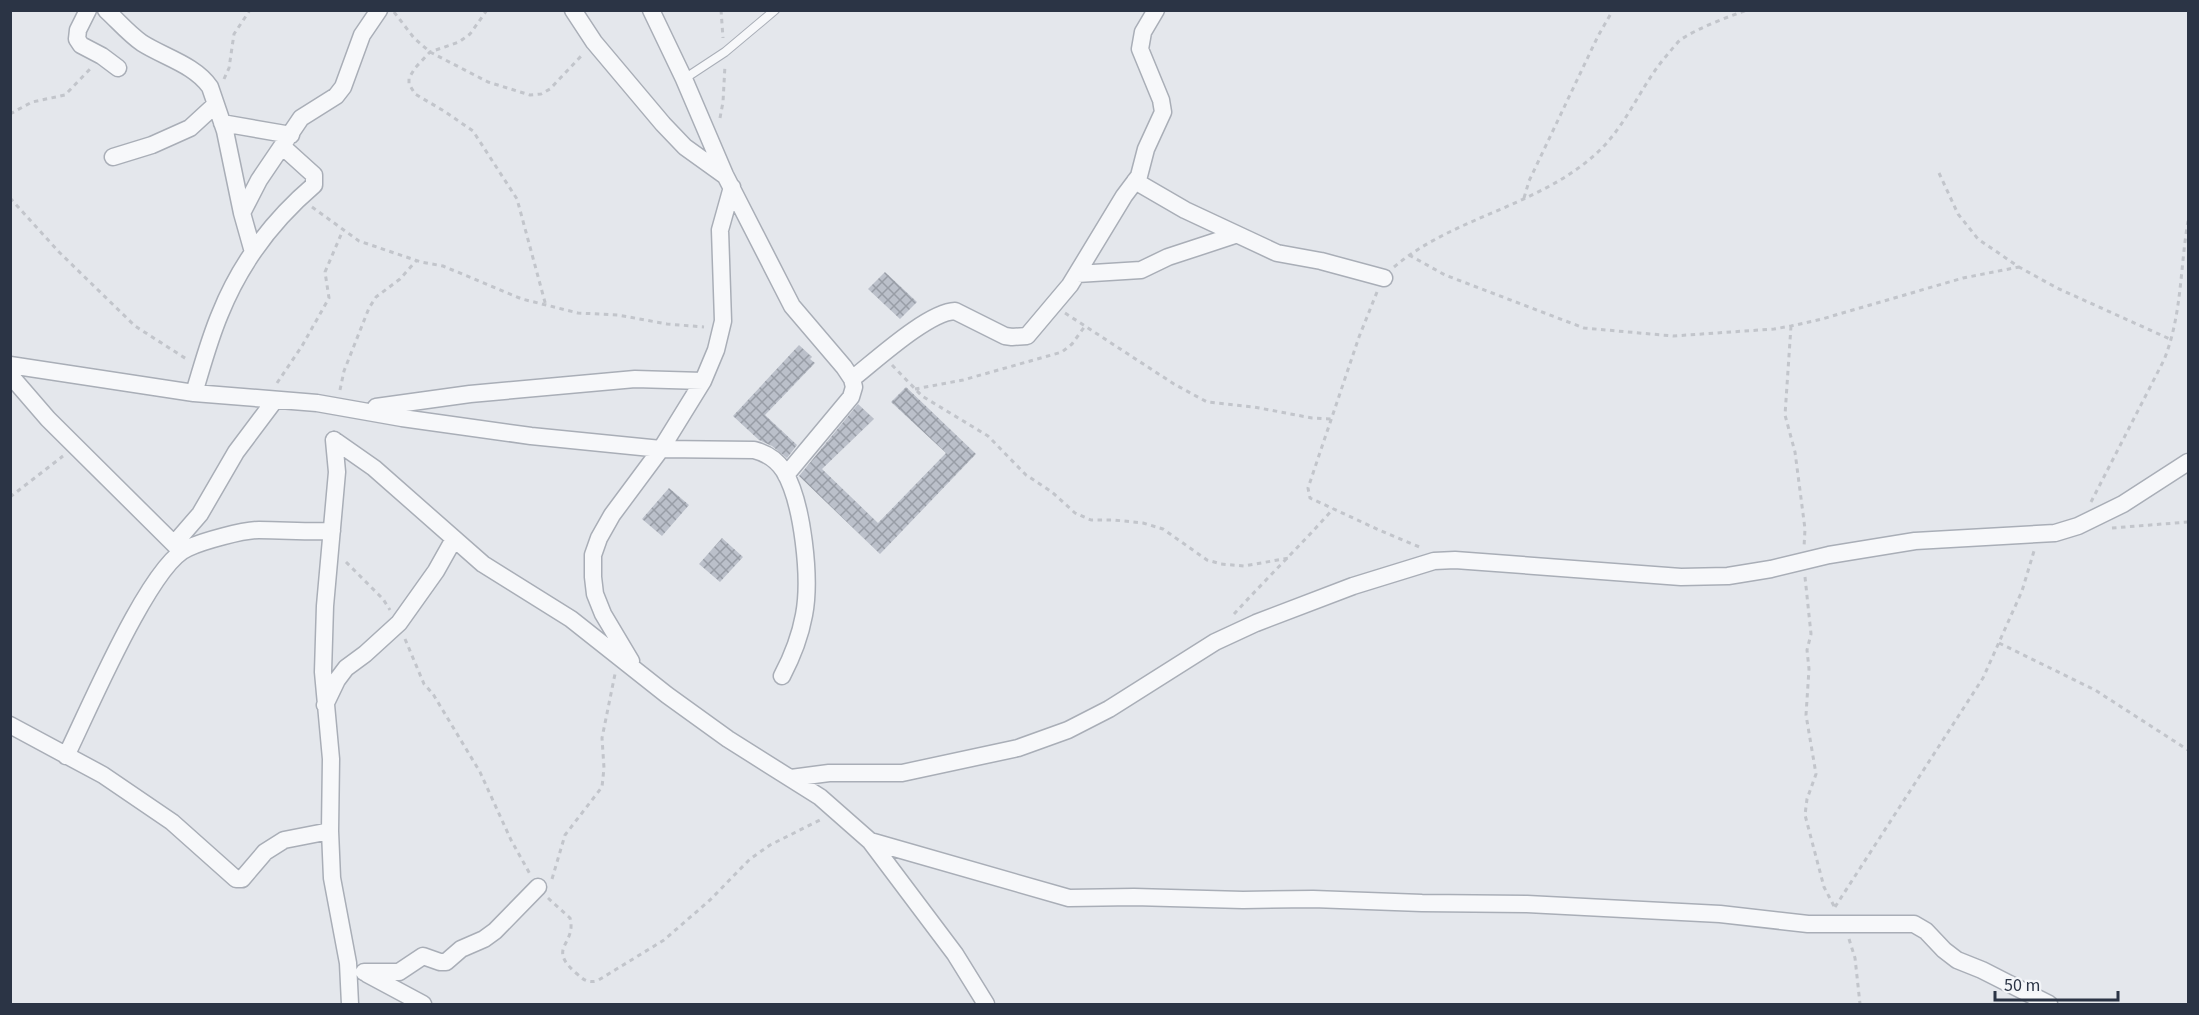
<svg xmlns="http://www.w3.org/2000/svg" width="2199" height="1015" viewBox="0 0 2199 1015" font-family="'Source Sans 3',sans-serif">
	<style>
		.building { fill: url(#building-cross-hatch) }
		.lines { fill: none; stroke-linecap: round; stroke-linejoin: round }
		.service-casing { stroke: #a9aeb7; stroke-width: 10 }
		.minor-casing { stroke: #a9aeb7; stroke-width: 19 }
		.path { stroke: #c2c5cb; stroke-width: 3; stroke-dasharray: 4.5 4.5; stroke-linecap: butt }
		.service { stroke: #f7f8fa; stroke-width: 8 }
		.minor { stroke: #f7f8fa; stroke-width: 16 }
	</style>
	<defs>
		<pattern id="building-cross-hatch" width="8" height="8" patternUnits="userSpaceOnUse" patternTransform="scale(1.5)"><rect width="8" height="8" fill="#bbc0ca"/><path d="M0 0l8 8M0 8l8-8" fill="none" stroke="#989da6"/></pattern>
	</defs>
	<rect width="100%" height="100%" fill="#e4e7ec"/>
	<path class="building" d="M 885,272 L 917,302 L 900,319 L 868,289 Z
		M 799,345 L 812,357 L 810,359 L 815,363 L 765,415 L 797,445 L 787,458 L 772,446 L 759,440 L 733,416 Z
		M 906,387 L 976,454 L 880,554 L 799,476 L 858,404 L 874,419 L 822,469 L 878,523 L 946,453 L 891,402 Z
		M 669,488 L 689,505 L 662,536 L 642,519 Z
		M 722,538 L 743,557 L 720,582 L 699,564 Z"/>
	<g class="lines">
		<g class="service-casing">
			<path id="service" d="M 684,79 L 725,52 L 775,10"/>
		</g>
		<g class="minor-casing">
			<path id="minor" d="M 88,10 L 78,30 L 77,39 L 81,45 L 102,56 L 118,68
				M 106,10 C 118,21 129,34 142,43 C 164,57 195,65 210,87 L 225,131 L 242,213 L 253,252
				M 573,10 L 594,42 L 663,124 L 685,147 L 724,175
				M 651,10 L 684,79 L 725,175 L 792,306 L 844,367 L 852,379 L 854,387 L 851,397 L 786,475
				M 222,123 L 291,135
				M 113,157 L 152,145 L 190,128 L 215,105
				M 1135,181 L 1185,210 L 1277,253 L 1321,261 L 1384,278
				M 242,213 L 259,180 L 301,118 L 336,96 L 343,87 L 362,35 L 379,10
				M 1077,274 L 1141,270 L 1168,257 L 1235,235
				M 10,365 L 194,393 L 317,403 L 402,418 L 531,436 L 661,449 L 754,450 C 766,453 777,460 784,471 C 803,503 811,579 804,615 C 800,637 792,657 782,676
				M 10,375 L 48,419 L 181,551
				M 852,379 C 875,361 928,312 955,311 L 1005,336 L 1012,337 L 1027,336 L 1070,285 L 1124,196 L 1139,176 L 1146,149 L 1163,112 L 1161,100 L 1140,49 L 1143,32 L 1156,10
				M 194,393 C 202,367 209,340 220,314 C 240,264 273,220 314,185 L 314,175 L 283,147
				M 376,407 L 470,394 L 635,379 L 703,381
				M 334,440 L 374,468 L 483,564 L 571,619 L 667,695 L 728,739 L 820,797 L 870,841 L 955,954 L 986,1004
				M 334,440 L 337,472 L 325,606 L 323,672 L 331,759 L 330,831 L 332,878 L 348,963 L 350,1004
				M 174,544 L 200,514 L 236,452 L 275,400
				M 631,661 L 603,614 L 595,594 L 593,577 L 593,555 L 599,538 L 612,515 L 661,449 L 703,381 L 716,350 L 723,321 L 720,230 L 732,187
				M 325,705 L 337,680 L 346,668 L 365,654 L 399,623 L 436,571 L 454,539
				M 10,725 L 103,775 L 172,822 L 236,879 L 242,879 L 265,852 L 284,840 L 330,831
				M 66,756 C 87,714 150,563 188,548 C 203,541 243,530 259,530 C 283,530 308,532 332,531
				M 791,778 L 829,773 L 902,773 L 1018,748 L 1068,730 L 1109,709 L 1215,642 L 1256,623 L 1353,586 L 1434,561 L 1455,560 L 1681,577 L 1728,576 L 1771,569 L 1829,555 L 1915,541 L 2055,533 L 2078,526 L 2123,504 L 2188,462
				M 870,841 L 1069,898 L 1134,897 L 1243,900 L 1313,899 L 1422,903 L 1527,904 L 1720,914 L 1808,924 L 1914,924 L 1926,931 L 1944,950 L 1957,960 L 1982,970 L 2049,1004
				M 364,972 L 399,972 L 423,956 L 440,962 L 446,962 L 461,949 L 484,939 L 495,931 L 538,887
				M 367,974 L 423,1004"/>
		</g>
		<path class="path" d="M 487,10 L 470,34 L 459,42 L 430,52 L 415,68 L 409,78 L 409,84 L 415,94 L 444,111 L 473,131 L 517,199 L 546,306
			M 721,10 L 723,38
			M 394,12 L 414,38 L 430,52 L 488,82 L 530,95 L 541,94 L 550,89 L 583,54
			M 224,79 L 229,68 L 234,34 L 250,10
			M 10,114 L 32,102 L 65,95 L 92,67
			M 720,118 L 723,102 L 725,65
			M 1939,173 L 1958,214 L 1978,239 L 2019,267 L 2057,288 L 2172,340
			M 10,198 L 59,252 L 135,326 L 188,360
			M 1524,198 L 1529,181 L 1598,36 L 1613,10
			M 312,207 L 359,241 L 421,262 L 443,266 L 522,299 L 578,313 L 618,315 L 667,324 L 704,327
			M 1409,255 L 1445,275 L 1584,328 L 1673,336 L 1774,329 L 1791,326 L 1822,319 L 1963,278 L 2019,267
			M 1394,267 C 1455,215 1545,206 1603,147 C 1629,120 1643,82 1668,54 C 1672,49 1676,44 1680,40 C 1700,27 1725,18 1747,10
			M 1377,292 L 1359,337 L 1308,488 L 1310,498 L 1379,530 L 1422,548
			M 1065,313 L 1174,384 L 1207,402 L 1254,407 L 1312,418 L 1332,419
			M 1791,326 L 1785,415 L 1795,452 L 1805,529 L 1804,547
			M 892,365 L 922,396 L 988,436 L 1026,475 L 1052,492 L 1075,513 L 1091,520 L 1114,520 L 1143,523 L 1163,529 L 1207,560 L 1221,564 L 1244,566 L 1289,558
			M 277,383 L 302,346 L 329,298 L 325,272 L 343,230
			M 915,389 L 963,380 L 1062,352 L 1072,344 L 1085,326
			M 340,390 L 344,371 L 369,308 L 376,297 L 400,279 L 416,261
			M 10,497 L 63,456
			M 2091,502 L 2164,360 C 2182,315 2180,268 2188,221
			M 2112,528 L 2188,522
			M 346,562 L 383,599 L 390,610
			M 1805,577 L 1811,634 L 1807,650 L 1809,669 L 1806,715 L 1816,774 L 1807,799 L 1805,815 L 1824,887 L 1835,908
			M 1234,614 C 1266,579 1301,545 1333,509
			M 405,639 L 424,684 L 433,694 L 480,772 L 511,840 L 530,874
			M 1999,643 L 2095,690 L 2188,750
			M 552,879 L 565,835 L 602,787 L 604,768 L 602,738 L 615,674
			M 548,898 L 570,918 C 577,945 546,947 576,973 C 584,980 587,983 597,981 L 664,940 L 710,900 L 750,859 L 770,845 L 822,819
			M 1835,907 L 1983,678 L 2022,591 L 2034,551
			M 1849,939 L 1855,958 L 1860,1004"/>
		<use href="#service" class="service"/>
		<use href="#minor" class="minor"/>
	</g>
	<rect width="2199" height="1015" fill="none" stroke="#2b3445" stroke-width="24"/>
	<path d="M1995 991v9h123v-9" fill="none" stroke="#2b3445" stroke-width="3"/>
	<text x="2004" y="991" font-size="18" fill="#2b3445" stroke="#f4f6f9" stroke-width="4.5" paint-order="stroke">50 m</text>
</svg>
